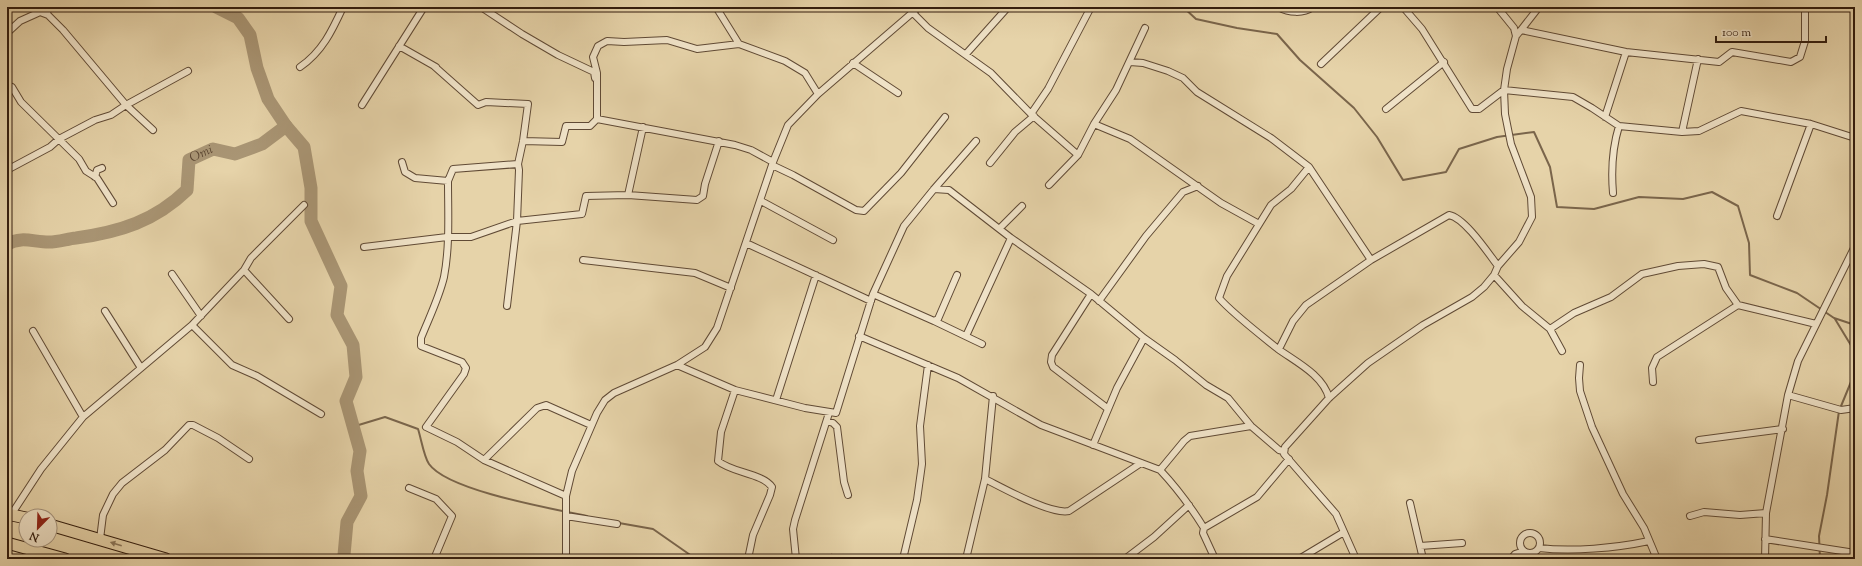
<svg xmlns="http://www.w3.org/2000/svg" width="1862" height="566" viewBox="0 0 1862 566" font-family="'Sorts Mill Goudy',serif">
	<style>
		.lines { fill: none; stroke-linecap: round; stroke-linejoin: round }
		.stream { stroke: #7a654b; stroke-width: 2 }
		.river { stroke: #a99574; stroke-width: 13 }
		.street-casing { stroke: #604a35; stroke-width: 8 }
		.highway-casing { stroke: #331d0e; stroke-width: 13 }
		.street { stroke: #efe2c7; stroke-width: 6 }
		.highway { stroke: #e6d3a9; stroke-width: 11 }
		.oneway { fill: #8c785c }
		.labels { text-anchor: middle; dominant-baseline: central; stroke-width: 4; stroke-linejoin: round; paint-order: stroke }
		.water-label { font-size: 13px; font-style: italic; fill: #5c4732; stroke: #efe2c7 }
	</style>
	<rect width="100%" height="100%" fill="#e6d3a9"/>
	<filter id="stains"><feTurbulence type="fractalNoise" baseFrequency=".005" numOctaves="4"/><feColorMatrix values="0 0 0 0 .2 0 0 0 0 .09 0 0 0 0 .02 0 0 0 .5 -.17"/></filter>
	<radialGradient id="worn" r=".72"><stop offset=".6" stop-color="#630" stop-opacity="0"/><stop offset="1" stop-color="#630" stop-opacity=".3"/></radialGradient>
	<g class="lines">
		<path class="stream" d="M 1183,7 L 1196,19 L 1237,28 L 1277,34 L 1300,60 L 1354,108 L 1377,137 L 1403,180 L 1446,172 L 1459,149 L 1497,137 L 1534,132 L 1550,167 L 1557,207 L 1594,209 L 1639,197 L 1683,199 L 1712,192 L 1738,206 L 1749,243 L 1750,275 L 1797,293 L 1834,318 L 1855,325
			M 352,427 L 385,417 L 418,429 C 421,438 424,457 429,464 C 448,491 554,509 587,516
			M 619,523 L 653,529 L 696,559
			M 1820,559 L 1819,536 L 1827,495 L 1839,411 L 1853,377 L 1852,347 L 1835,319"/>
		<g class="river">
			<path d="M 216,7 L 238,18 L 250,35 L 257,68 L 268,99 L 286,126 L 304,147 L 311,188 L 311,221 L 341,286 L 337,315 L 353,345 L 356,377 L 346,401 L 360,451 L 357,471 L 361,496 L 347,522 L 344,555 L 347,559"/>
			<path id="s1" d="M 7,244 C 22,236 33,242 49,242 C 58,242 67,239 76,238 C 120,232 155,221 187,190 L 189,160 L 213,149 L 235,154 L 262,144 L 286,126"/>
		</g>
		<g class="street-casing">
			<path id="street" d="M 481,7 L 522,34 L 558,55 L 594,72 L 595,78
				M 716,7 L 739,44 L 785,61 L 805,73 L 818,94
				M 910,7 L 913,13 L 928,28 L 991,73 L 1031,114 L 1078,155
				M 1278,7 C 1289,13 1303,14 1313,7
				M 1403,7 L 1422,29 L 1472,109 L 1479,109 L 1504,90 L 1573,97 L 1592,108 L 1619,126 L 1682,132 L 1699,131 L 1741,111 L 1811,124 L 1855,138
				M 48,15 L 63,30 L 126,105 L 153,130
				M 1521,30 L 1539,7
				M 7,33 L 20,21 L 40,12 L 48,15 L 45,7
				M 1516,36 L 1521,30 L 1626,52 L 1719,62 L 1732,52 L 1791,62 L 1800,57 L 1805,41 L 1805,7
				M 739,44 L 697,49 L 667,40 L 624,42 L 607,41 L 598,46 L 593,57 L 597,73 L 597,119 L 735,145 L 751,150 L 773,162
				M 399,46 L 436,67
				M 966,54 L 1008,7
				M 1130,62 L 1143,63 L 1168,71 L 1183,78 L 1197,92 L 1271,138 L 1309,167 L 1371,260
				M 853,63 L 898,93
				M 1321,64 L 1381,7
				M 434,66 L 478,105 L 486,102 L 528,104 L 523,141 L 518,164 L 519,170 L 517,221 L 507,306
				M 300,67 C 322,52 332,31 343,7
				M 7,85 L 12,87 L 21,102 L 79,159 L 86,171 L 97,178 L 113,203
				M 362,105 L 424,7
				M 1386,109 L 1444,62
				M 1031,114 L 1048,89 L 1091,7
				M 1605,117 L 1626,52
				M 1094,124 L 1130,139 L 1221,203 L 1259,224
				M 1682,132 L 1698,59
				M 523,141 L 562,142 L 566,126 L 590,126 L 597,119
				M 402,162 L 405,172 L 415,178 L 448,181 L 453,169 L 518,164
				M 990,163 L 1015,132 L 1034,116
				M 772,165 L 793,175 L 856,210 L 864,211 L 901,173 L 945,117
				M 1309,167 L 1291,189 L 1271,205 L 1227,276 L 1219,298 C 1232,313 1262,336 1278,349 C 1296,362 1323,375 1329,398
				M 7,170 L 50,147 L 59,139 L 95,120 L 111,115 L 126,105 L 188,71
				M 95,177 L 97,170 L 102,168
				M 448,181 C 448,212 450,246 444,277 C 439,298 429,318 421,338 L 421,346 L 462,362 L 466,368 L 464,374 L 426,427 L 457,442 L 484,460 L 566,496
				M 1049,185 L 1078,155 L 1094,124 L 1116,90 L 1145,28
				M 934,189 L 949,190 L 1011,238 L 1091,294 L 1144,338 L 1175,360 L 1206,385 L 1228,398 L 1251,426 L 1279,450 L 1283,451
				M 1613,193 C 1611,169 1612,149 1619,126
				M 628,195 L 643,127
				M 761,201 L 833,240
				M 1777,216 L 1811,124
				M 1000,228 L 1022,206
				M 746,243 L 871,301
				M 364,247 L 447,237 L 471,237 L 517,221 L 582,214 L 586,196 L 628,195 L 697,200 L 703,196 L 705,184 L 719,141
				M 583,260 L 695,273 L 731,288
				M 244,270 L 289,319
				M 172,274 L 201,316
				M 1494,275 L 1522,306 L 1550,329 L 1562,351
				M 873,294 L 934,321 L 938,319 L 957,275
				M 1091,294 L 1052,355 L 1051,362 L 1053,367 L 1107,408
				M 1099,301 L 1146,236 L 1183,192 L 1198,186
				M 105,311 L 141,368
				M 934,321 L 982,344
				M 192,325 L 232,365 L 257,376 L 321,414
				M 1550,329 L 1574,313 L 1611,297 L 1642,274 L 1678,266 L 1704,264 L 1718,267 L 1726,288 L 1738,305 L 1816,324
				M 33,331 L 83,417
				M 859,336 L 958,378 L 1041,425 L 1160,470 C 1177,488 1191,507 1204,528
				M 966,336 L 1011,238
				M 1279,349 L 1293,321 L 1306,305 L 1371,260 L 1449,215 C 1465,218 1488,253 1498,266
				M 677,365 L 735,390 L 805,408 L 836,413 L 873,294 L 904,226 L 934,189 L 976,141
				M 1580,365 L 1579,378 L 1580,391 L 1592,427 L 1623,494 L 1644,528 L 1657,559
				M 1653,382 L 1652,368 L 1657,357 L 1738,305
				M 735,390 L 721,432 L 718,461 C 732,473 762,473 772,487 L 770,495 L 753,535 L 748,559
				M 1788,395 L 1841,410 L 1855,408
				M 776,400 L 816,275
				M 827,421 L 833,423 L 837,427 L 844,482 L 848,495
				M 1699,440 L 1783,429
				M 1093,445 L 1117,388 L 1144,338
				M 484,460 L 537,408 L 546,405 L 591,425
				M 1160,470 L 1184,441 L 1190,436 L 1251,426
				M 985,479 C 1003,488 1051,515 1069,511 L 1141,463
				M 409,488 L 436,499 L 452,516 L 434,559
				M 1410,503 L 1423,559
				M 11,515 L 41,469 L 83,417 L 192,325 L 244,270 L 251,258 L 304,205
				M 566,516 L 617,524
				M 1690,516 L 1704,512 L 1740,515 L 1766,513
				M1520 543a10 10 0 1 1 20 0a10 10 0 1 1-20 0Z
				M 100,539 L 103,515 L 113,494 L 122,483 L 165,450 L 189,425 L 193,425 L 218,438 L 249,459
				M 1765,539 L 1855,553
				M 1420,546 L 1462,543
				M 1539,548 C 1572,552 1616,548 1649,541
				M 832,558 L 834,559
				M 566,559 L 566,496 L 572,471 L 597,413 L 605,400 L 614,393 L 677,365 L 705,347 L 717,328 L 773,162 L 788,125 L 818,94 L 919,7
				M 796,559 L 793,529 L 795,520 L 829,413
				M 903,559 L 917,500 L 922,464 L 920,426 L 928,365
				M 966,559 L 985,479 L 993,396
				M 1125,559 L 1154,537 L 1189,505
				M 1215,559 L 1203,533 L 1204,528 L 1257,497 L 1289,459
				M 1299,559 L 1344,532
				M 1356,559 L 1336,514 L 1284,454 L 1285,447 L 1329,398 L 1368,363 L 1423,325 L 1472,297 L 1484,287 L 1494,275 L 1498,266 L 1519,242 L 1532,217 L 1531,197 L 1511,144 L 1505,114 L 1504,90 L 1507,69 L 1516,36 L 1514,28 L 1497,7
				M 1511,559 L 1515,554 L 1524,551
				M 1765,559 L 1766,513 L 1788,395 L 1798,361 L 1855,246"/>
		</g>
		<g class="highway-casing">
			<path id="highway" d="M 7,514 L 26,518
				M 50,525 L 166,559
				M 7,543 L 65,559"/>
		</g>
		<use href="#street" class="street"/>
		<use href="#highway" class="highway"/>
	</g>
	<defs><path id="oneway-solid" d="M-6-.8H1V-3.2L6.5 0L1 3.2V.8H-6Z"/></defs>
	<use class="oneway" href="#oneway-solid" transform="translate(116 544) rotate(-163)"/>
	<g class="labels">
		<g class="water-label">
			<text stroke="none"><textPath href="#s1" startOffset="237">Omi</textPath></text>
		</g>
	</g>
	<rect width="1862" height="566" fill="none" stroke="#e6d3a9" stroke-width="24"/>
	<rect x="8" y="8" width="1846" height="550" fill="none" stroke="#331d0e" stroke-width="2"/>
	<rect x="12" y="12" width="1838" height="542" fill="none" stroke="#331d0e"/>
	<g transform="translate(38 528) rotate(203)"><circle r="19" fill="#efe2c7" stroke="#a4937d"/>
	<path d="M0-3L7 15L0 10L-7 15Z" fill="#8f2418"/>
	<text y="-6" font-size="11" font-weight="bold" text-anchor="middle" fill="#331d0e">N</text>
	</g>
	<path d="M1716 36v6h110v-6" fill="none" stroke="#331d0e" stroke-width="2"/>
	<text x="1722" y="36" font-size="12" fill="#331d0e" stroke="#efe2c7" stroke-width="3" paint-order="stroke">100 m</text>
	<rect width="100%" height="100%" filter="url(#stains)"/>
	<rect width="100%" height="100%" fill="url(#worn)"/>
</svg>
